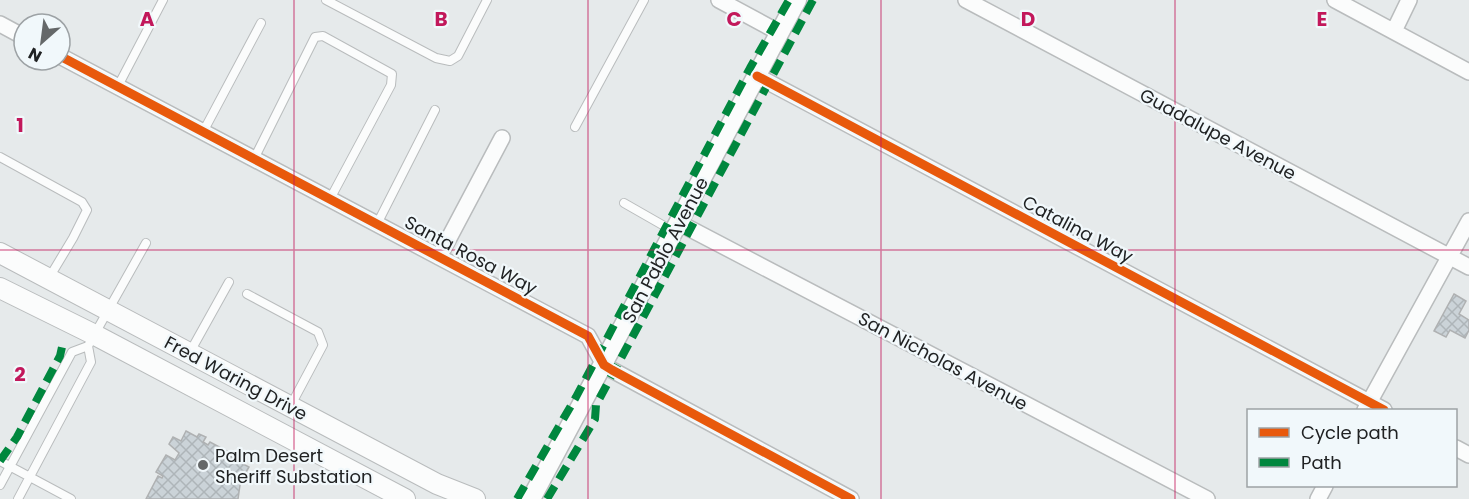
<svg xmlns="http://www.w3.org/2000/svg" width="1469" height="499" viewBox="0 0 1469 499" font-family="Poppins,sans-serif">
	<style>
		.building { fill: url(#building-cross-hatch); stroke: #afb1b2; stroke-width: 1.5 }
		.lines { fill: none; stroke-linecap: round; stroke-linejoin: round }
		.service-casing { stroke: #b9bcbd; stroke-width: 10 }
		.minor-casing { stroke: #b9bcbd; stroke-width: 18 }
		.tertiary-casing { stroke: #b9bcbd; stroke-width: 21 }
		.secondary-casing { stroke: #b9bcbd; stroke-width: 22 }
		.service { stroke: #fbfcfc; stroke-width: 8 }
		.minor { stroke: #fbfcfc; stroke-width: 15 }
		.tertiary { stroke: #fbfcfc; stroke-width: 18 }
		.secondary { stroke: #fbfcfc; stroke-width: 20 }
		.quiet { stroke: #00873e; stroke-width: 8; stroke-dasharray: 15 8; stroke-linecap: butt }
		.cycleway-casing { stroke: #f1f8fb; stroke-width: 13 }
		.cycleway { stroke: #e8590c; stroke-width: 9 }
		.grid { fill: none; stroke: #c2185b; stroke-width: 1.5; stroke-opacity: 0.55 }
		.poi-dot { fill: #656869; stroke: #f1f8fb; stroke-width: 2 }
		.labels { text-anchor: middle; dominant-baseline: central; stroke-width: 4.5; stroke-linejoin: round; paint-order: stroke }
		.street-label { font-size: 18px; fill: #202223; stroke: #f1f8fb }
		.poi-label { font-size: 18px; fill: #202223; stroke: #f1f8fb; text-anchor: start }
		.grid-label { font-size: 20px; text-anchor: middle; font-weight: bold; fill: #c2185b; stroke: #f1f8fb; stroke-width: 4.5; stroke-linejoin: round; paint-order: stroke }
	</style>
	<defs>
		<pattern id="building-cross-hatch" width="8" height="8" patternUnits="userSpaceOnUse" patternTransform="scale(1.5)"><rect width="8" height="8" fill="#cbd3d8"/><path d="M0 0l8 8M0 8l8-8" fill="none" stroke="#aeb5b9"/></pattern>
	</defs>
	<rect width="100%" height="100%" fill="#e6eaeb"/>
	<path class="building" d="M 1454,294 L 1466,301 L 1459,314 L 1469,320 L 1469,330 L 1465,338 L 1450,330 L 1446,337 L 1434,331 Z
		M 186,431 L 197,437 L 199,434 L 206,437 L 203,442 L 208,445 L 210,442 L 229,452 L 228,455 L 235,459 L 237,455 L 244,459 L 241,463 L 249,467 L 246,472 L 250,474 L 248,479 L 244,477 L 240,485 L 238,499 L 146,499 L 158,476 L 162,478 L 163,476 L 156,472 L 166,455 L 175,460 L 179,453 L 169,444 L 173,437 L 181,441 Z"/>
	<g class="lines">
		<g class="service-casing">
			<path id="service" d="M 326,0 L 436,58 L 450,61 L 458,56 L 487,0
				M 118,86 L 163,0
				M 575,127 L 644,0
				M 203,132 L 261,23
				M 0,157 L 82,202 L 87,210 L 73,238 L 49,278
				M 254,159 L 315,37 L 323,36 L 392,74 L 391,85 L 330,199
				M 624,203 L 673,231
				M 377,224 L 435,110
				M 247,294 L 318,332 L 323,345 L 291,405
				M 190,352 L 229,282
				M 0,461 L 71,499
				M 0,485 L 72,352 L 88,346 L 146,243
				M 18,499 L 91,362 L 88,346"/>
		</g>
		<g class="minor-casing">
			<path id="minor" d="M 719,0 L 780,33
				M 966,0 L 1469,267
				M 1335,0 L 1469,72
				M 0,24 L 24,37
				M 1394,31 L 1409,0
				M 60,56 L 588,336 L 604,365 L 612,370 L 851,499
				M 757,76 L 1384,410
				M 679,223 L 1207,499
				M 439,257 L 502,138
				M 1365,410 L 1469,221
				M 1456,448 L 1469,455
				M 1318,499 L 1325,486"/>
		</g>
		<g class="tertiary-casing">
			<path id="tertiary" d="M 531,499 L 797,0"/>
		</g>
		<g class="secondary-casing">
			<path id="secondary" d="M 0,253 L 437,484 L 475,499
				M 0,288 L 95,335 L 405,499"/>
		</g>
		<use href="#service" class="service"/>
		<use href="#minor" class="minor"/>
		<use href="#tertiary" class="tertiary"/>
		<use href="#secondary" class="secondary"/>
		<path class="quiet" d="M 0,461 L 17,437 L 60,356 L 62,347
			M 517,499 L 576,397 L 750,68 L 789,0
			M 547,499 L 595,419 L 596,405 L 813,0"/>
		<g class="cycleway-casing">
			<path id="cycleway" d="M 60,56 L 588,336 L 604,365 L 612,370 L 851,499
				M 757,76 L 1384,410"/>
		</g>
		<use href="#cycleway" class="cycleway"/>
	</g>
	<path class="grid" d="M 294,0 L 294,499M 588,0 L 588,499M 881,0 L 881,499M 1175,0 L 1175,499M 0,250 L 1469,250"/>
	<circle class="poi-dot" cx="203" cy="465" r="6"/>
	<g class="labels">
		<g class="street-label">
			<text transform="translate(1218 134) rotate(28)">Guadalupe Avenue</text>
			<text transform="translate(1078 229) rotate(28)">Catalina Way</text>
			<text transform="translate(665 250) rotate(-62)">San Pablo Avenue</text>
			<text transform="translate(471 255) rotate(28)">Santa Rosa Way</text>
			<text transform="translate(943 361) rotate(28)">San Nicholas Avenue</text>
			<text transform="translate(236 378) rotate(28)">Fred Waring Drive</text>
		</g>
		<g class="poi-label">
			<text x="215" y="455">Palm Desert<tspan x="215" dy="21">Sheriff Substation</tspan></text>
		</g>
	</g>
	<g class="grid-label">
		<text x="147" y="26">A</text>
		<text x="441" y="26">B</text>
		<text x="734" y="26">C</text>
		<text x="1028" y="26">D</text>
		<text x="1322" y="26">E</text>
		<text x="20" y="132">1</text>
		<text x="20" y="381">2</text>
	</g>
	<rect x="1247" y="409" width="210" height="78" fill="#f1f8fb" stroke="#9da2a5" stroke-width="1.5"/>
	<rect x="1259" y="428" width="30" height="9" fill="#e8590c" stroke="#9da2a5" stroke-width="1.5"/>
	<text x="1301" y="439" font-size="18" fill="#202223">Cycle path</text>
	<rect x="1259" y="458" width="30" height="9" fill="#00873e" stroke="#9da2a5" stroke-width="1.5"/>
	<text x="1301" y="469" font-size="18" fill="#202223">Path</text>
	<g transform="translate(42 42) rotate(208)"><circle r="28" fill="#f1f8fb" stroke="#9da2a5" stroke-width="1.5"/>
	<path d="M0-4.5L10 22L0 15L-10 22Z" fill="#656869"/>
	<text y="-9" font-size="16" font-weight="bold" text-anchor="middle" fill="#202223">N</text>
	</g>
</svg>
